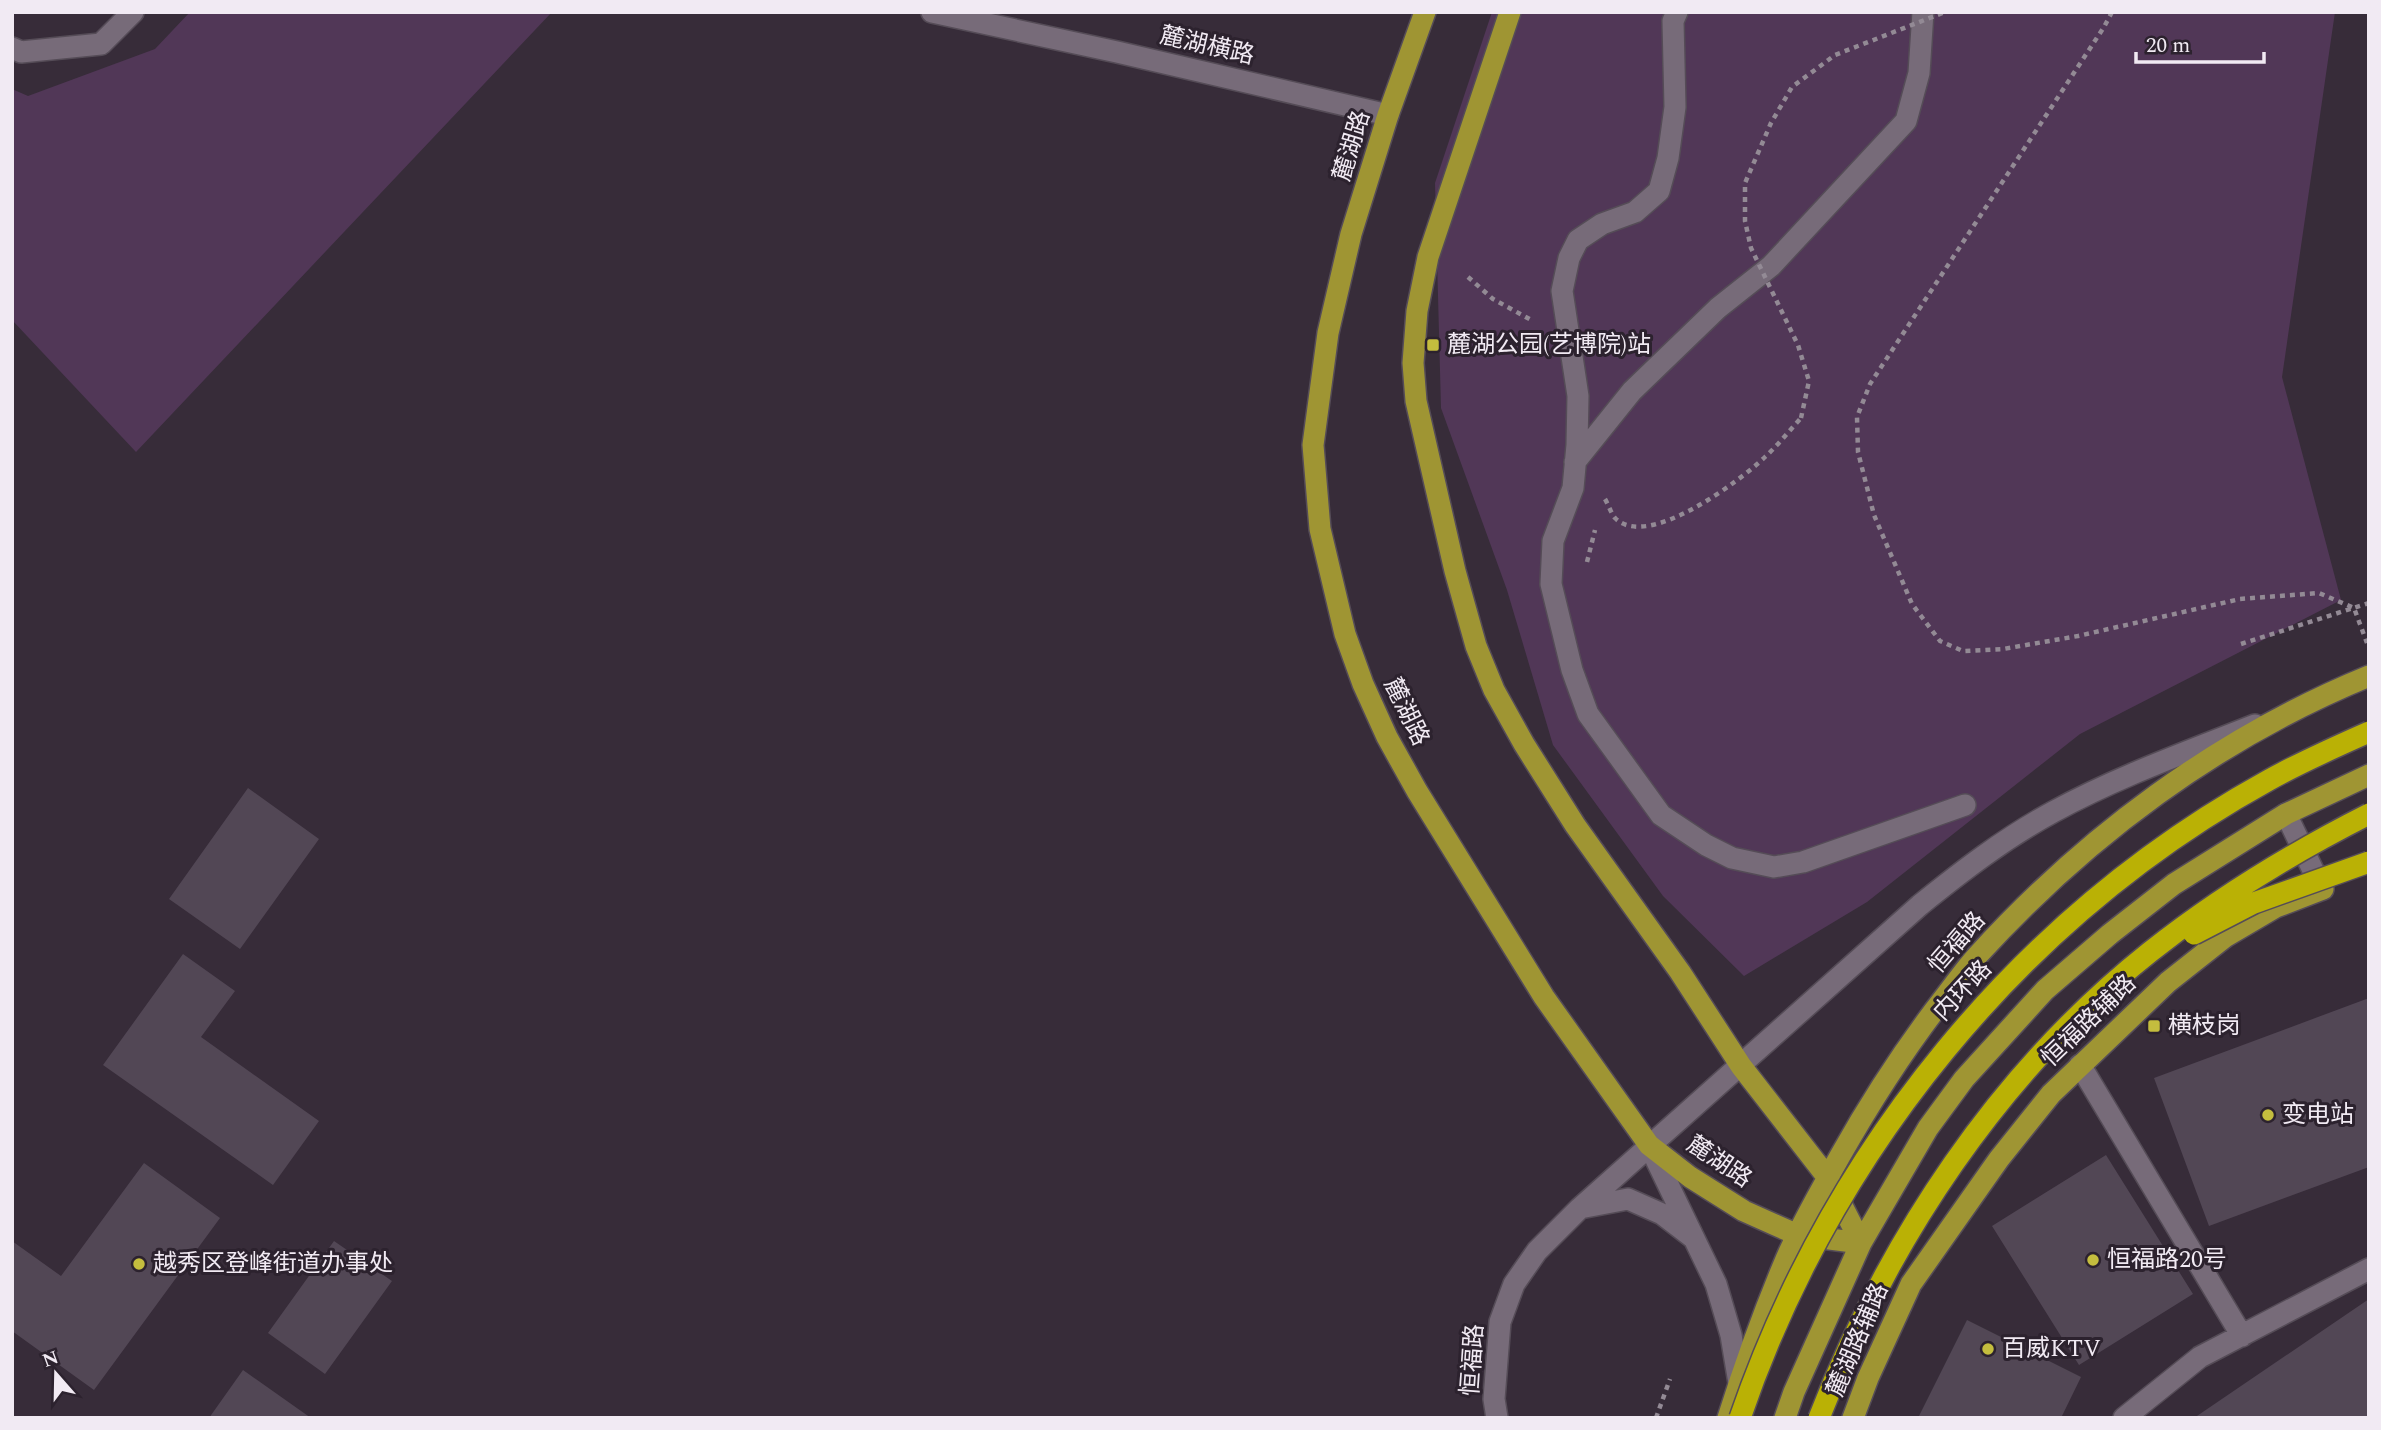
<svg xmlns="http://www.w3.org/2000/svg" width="2381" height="1430" viewBox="0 0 2381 1430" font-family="Spectral,'Noto Sans SC',serif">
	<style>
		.green { fill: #513757 }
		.building { fill: #524755 }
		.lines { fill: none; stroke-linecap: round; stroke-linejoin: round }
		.minor-casing { stroke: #554c57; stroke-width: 24 }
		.major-casing { stroke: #554c57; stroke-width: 24 }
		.path { stroke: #938a95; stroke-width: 4.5; stroke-dasharray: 5 5; stroke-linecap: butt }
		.minor { stroke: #776b79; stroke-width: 21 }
		.major { stroke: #9f9533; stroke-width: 21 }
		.highway-bridge-casing { stroke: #554c57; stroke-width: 24; stroke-linecap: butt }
		.path-bridge { stroke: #938a95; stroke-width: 4.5; stroke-dasharray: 5 5; stroke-linecap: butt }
		.highway-bridge { stroke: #bab105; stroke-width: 21 }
		.poi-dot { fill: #c4bd3e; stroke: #2c222e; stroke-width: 2.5 }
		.labels { text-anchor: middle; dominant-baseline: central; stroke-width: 6; stroke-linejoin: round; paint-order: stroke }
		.street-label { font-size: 24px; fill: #f1eaf3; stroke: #2c222e }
		.poi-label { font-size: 24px; fill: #f1eaf3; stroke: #2c222e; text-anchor: start }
	</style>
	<rect width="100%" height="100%" fill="#372c39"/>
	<path class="green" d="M 190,12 L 552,12 L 136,452 L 12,320 L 12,89 L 28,96 L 155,49 Z
		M 1492,12 L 2335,12 L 2282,377 L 2341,600 L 2080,734 L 1867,902 L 1744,976 L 1663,896 L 1553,745 L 1507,590 L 1441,408 L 1435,183 Z"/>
	<path class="building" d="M 248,788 L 319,839 L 240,949 L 169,899 Z
		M 183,954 L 235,991 L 201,1037 L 319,1121 L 273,1185 L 103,1065 Z
		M 2369,998 L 2369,1167 L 2209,1226 L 2154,1078 Z
		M 2106,1155 L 2193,1294 L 2079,1365 L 1992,1226 Z
		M 144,1163 L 220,1218 L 94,1390 L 12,1331 L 12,1241 L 61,1276 Z
		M 334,1241 L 392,1281 L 325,1374 L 268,1333 Z
		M 2369,1299 L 2369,1418 L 2194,1418 Z
		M 1967,1320 L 2081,1377 L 2061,1418 L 1918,1418 Z
		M 243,1370 L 311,1418 L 209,1418 Z"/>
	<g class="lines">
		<g class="minor-casing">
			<path id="minor" d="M 932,12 L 1117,52 L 1388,115
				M 1677,12 L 1673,21 L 1675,107 L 1668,158 L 1659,191 L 1635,212 L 1602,224 L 1578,240 L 1569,258 L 1562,291 L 1578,396 L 1577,445 L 1573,488 L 1553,541 L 1551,584 L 1572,670 L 1588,714 L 1661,815 L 1706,845 L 1732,858 L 1774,867 L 1803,862 L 1965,805
				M 12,48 L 21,52 L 101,44 L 133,12
				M 1575,462 L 1632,391 L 1718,308 L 1771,266 L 1906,121 L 1919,73 L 1923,12
				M 2286,814 L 2322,889
				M 2080,1065 L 2242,1336
				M 1649,1145 L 1716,1284 L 1731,1335 L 1739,1383
				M 1580,1208 L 1628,1199 L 1662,1214 L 1692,1237
				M 1497,1418 L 1494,1399 L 1500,1322 L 1514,1284 L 1537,1251 L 1580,1208 L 1920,905 C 1962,871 2005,838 2053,812 C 2117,777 2187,752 2255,725
				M 2124,1418 L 2200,1357 L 2369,1269"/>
		</g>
		<g class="major-casing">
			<path id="major" d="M 1425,12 L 1388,115 L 1351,234 L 1328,333 L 1313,445 L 1320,529 L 1345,634 L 1363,684 L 1387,737 L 1417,791 L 1544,997 L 1649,1145 L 1690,1177 L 1744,1211 L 1773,1224 L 1798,1235 L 1861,1243
				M 1510,12 L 1428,257 L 1417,311 L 1413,363 L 1416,401 L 1455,571 L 1476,646 L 1494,690 L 1524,744 L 1575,825 L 1680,972 L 1741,1066 L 1828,1178 L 1861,1243
				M 1728,1418 C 1745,1364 1764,1311 1786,1259 C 1801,1224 1821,1190 1840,1156 C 1871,1101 1905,1048 1944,998 C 1955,984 1965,969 1977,956 C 2086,836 2218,738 2369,676
				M 1785,1418 L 1794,1392 L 1861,1243 L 1928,1128 L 1964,1079 L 2045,990 L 2110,934 L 2174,884 L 2286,814 L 2369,775
				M 1853,1418 L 1868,1378 L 1911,1284 L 1999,1159 L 2051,1094 L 2168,982 L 2225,937 L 2276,907 L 2323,889"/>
		</g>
		<path class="path" d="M 2112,12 L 2104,27 L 1870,384 L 1857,417 L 1858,452 L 1874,515 L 1912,604 L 1940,641 L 1963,651 L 2003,649 L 2078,636 L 2240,599 L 2319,593 L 2354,608 L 2367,643
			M 1468,277 L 1493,299 L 1533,321
			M 1605,499 C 1608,504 1611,513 1615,518 C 1647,551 1740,481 1765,457 C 1778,445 1789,431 1801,418
			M 1587,562 L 1595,530
			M 2241,644 L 2369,603
			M 1656,1418 L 1670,1379"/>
		<use href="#minor" class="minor"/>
		<use href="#major" class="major"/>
		<g class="highway-bridge-casing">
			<path id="highway-bridge" d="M 2194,934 L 2254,903 L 2369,862
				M 1740,1418 C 1832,1150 2020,917 2269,780 C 2301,762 2335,747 2369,732
				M 1819,1418 C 1888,1240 1999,1072 2150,952 C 2218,898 2292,853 2369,814"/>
		</g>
		<path class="path-bridge" d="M 1801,418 L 1809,381 L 1798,345 L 1751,248 L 1745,221 L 1745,183 L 1771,123 L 1792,87 L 1835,55 L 1945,12"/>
		<use href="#highway-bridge" class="highway-bridge"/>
	</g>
	<g class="poi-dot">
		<rect x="1426" y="338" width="14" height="14" rx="3.5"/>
		<rect x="2147" y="1019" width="14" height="14" rx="3.5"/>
		<circle cx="2268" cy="1115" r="7"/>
		<circle cx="2093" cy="1260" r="7"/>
		<circle cx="139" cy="1264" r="7"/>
		<circle cx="1988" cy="1349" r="7"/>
	</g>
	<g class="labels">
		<g class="street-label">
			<text transform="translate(1207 46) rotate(13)">麓湖横路</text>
			<text transform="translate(1352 146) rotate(-73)">麓湖路</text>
			<text transform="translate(1406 712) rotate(64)">麓湖路</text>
			<text transform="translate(1957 943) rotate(-49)">恒福路</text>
			<text transform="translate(1963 991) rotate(-47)">内环路</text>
			<text transform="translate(2089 1021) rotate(-44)">恒福路辅路</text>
			<text transform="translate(1719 1162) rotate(34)">麓湖路</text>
			<text transform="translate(1858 1340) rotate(-67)">麓湖路辅路</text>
			<text transform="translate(1473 1360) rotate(-86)">恒福路</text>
		</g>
		<g class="poi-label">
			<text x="1447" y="345">麓湖公园(艺博院)站</text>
			<text x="2168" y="1026">横枝岗</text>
			<text x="2282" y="1115">变电站</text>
			<text x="2107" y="1260">恒福路20号</text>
			<text x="153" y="1264">越秀区登峰街道办事处</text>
			<text x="2002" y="1349">百威KTV</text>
		</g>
	</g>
	<rect width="2381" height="1430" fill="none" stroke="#f1eaf3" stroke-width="28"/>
	<g transform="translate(56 1374) rotate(340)" stroke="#2c222e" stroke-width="5" paint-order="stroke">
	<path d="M0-5L12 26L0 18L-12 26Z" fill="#f1eaf3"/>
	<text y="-10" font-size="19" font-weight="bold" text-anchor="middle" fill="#f1eaf3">N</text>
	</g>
	<path d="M2136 52v10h128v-10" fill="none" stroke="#f1eaf3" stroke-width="3.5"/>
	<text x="2146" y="52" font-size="21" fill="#f1eaf3" stroke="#2c222e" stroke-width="5" paint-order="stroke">20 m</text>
</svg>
